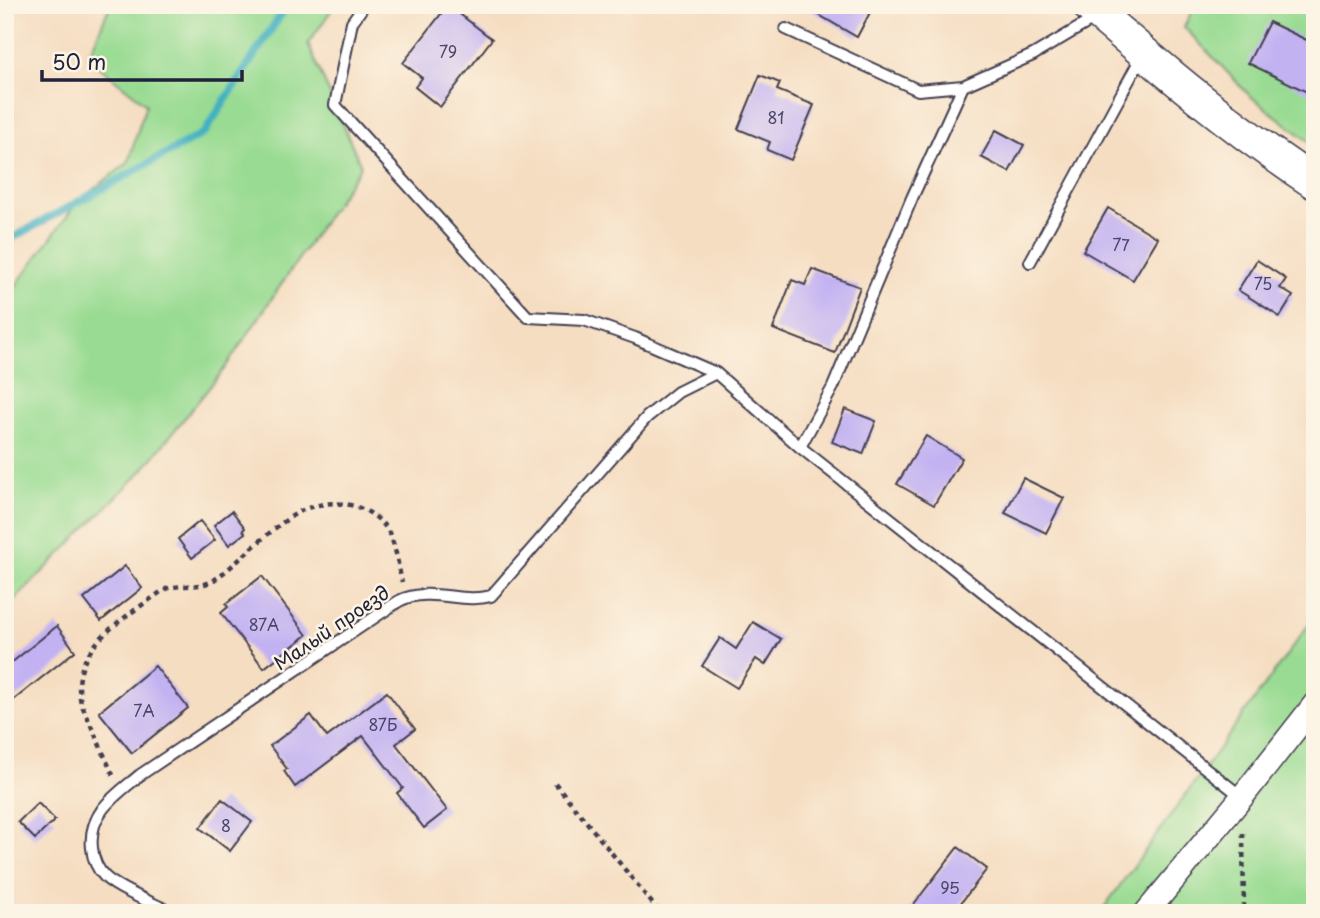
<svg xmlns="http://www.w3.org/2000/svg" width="1320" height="918" viewBox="0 0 1320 918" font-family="'Playpen Sans',sans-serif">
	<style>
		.green { fill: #99db92; stroke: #5e7e66; stroke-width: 2 }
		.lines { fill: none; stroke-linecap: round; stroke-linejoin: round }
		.stream { stroke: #43b1c0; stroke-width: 8 }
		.building { fill: #c3b2f2 }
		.service-casing { stroke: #423e4f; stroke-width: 14 }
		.minor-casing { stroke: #423e4f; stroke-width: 26 }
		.secondary-casing { stroke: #423e4f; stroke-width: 35 }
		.path { stroke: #423e4f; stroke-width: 4.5; stroke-dasharray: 5 5; stroke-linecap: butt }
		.service { stroke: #fff; stroke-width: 10 }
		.minor { stroke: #fff; stroke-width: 23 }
		.secondary { stroke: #fff; stroke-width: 32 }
		.labels { text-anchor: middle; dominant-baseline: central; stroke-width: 5; stroke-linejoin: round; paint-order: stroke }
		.number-label { font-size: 16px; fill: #4a4669 }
		.street-label { font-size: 19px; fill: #22223b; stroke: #fcf5e5 }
	</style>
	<rect width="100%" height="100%" fill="#fcf5e5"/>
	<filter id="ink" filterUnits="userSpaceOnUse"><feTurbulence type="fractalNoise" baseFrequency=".0143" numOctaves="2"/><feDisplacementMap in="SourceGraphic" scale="14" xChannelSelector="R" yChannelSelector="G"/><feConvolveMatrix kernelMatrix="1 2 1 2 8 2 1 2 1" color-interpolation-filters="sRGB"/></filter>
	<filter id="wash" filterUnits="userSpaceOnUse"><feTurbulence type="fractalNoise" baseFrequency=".00686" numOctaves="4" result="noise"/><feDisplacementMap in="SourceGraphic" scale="28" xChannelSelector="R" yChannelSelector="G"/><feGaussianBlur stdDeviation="1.57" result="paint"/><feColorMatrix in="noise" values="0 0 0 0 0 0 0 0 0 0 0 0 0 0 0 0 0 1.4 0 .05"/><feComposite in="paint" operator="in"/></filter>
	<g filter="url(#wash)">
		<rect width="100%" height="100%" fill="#f5ddc1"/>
		<path class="green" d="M 110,5 L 335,5 L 308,44 L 361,166 L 225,368 L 142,471 L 5,610 L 5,300 L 79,200 L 128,163 L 146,104 L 88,58 Z
			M 1195,5 L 1315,5 L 1315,146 L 1250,96 L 1184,27 Z
			M 1315,616 L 1315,913 L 1100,913 Z"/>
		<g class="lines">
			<path class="stream" d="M 5,242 L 204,133 L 287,5"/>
		</g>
		<g id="blocks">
			<path class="building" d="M 448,5 L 492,39 L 440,107 L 415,87 L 422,78 L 403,63 Z
				M 802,5 L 874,5 L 857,37 Z
				M 1269,22 L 1315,44 L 1315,82 L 1309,93 L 1248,63 Z
				M 760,75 L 780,83 L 777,90 L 814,105 L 791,160 L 767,150 L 770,142 L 738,129 Z
				M 996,130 L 1024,145 L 1009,172 L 981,157 Z
				M 1108,208 L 1158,238 L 1133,280 L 1083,251 Z
				M 1257,260 L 1286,279 L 1280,288 L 1293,296 L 1280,317 L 1238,290 Z
				M 812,269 L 860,287 L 835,353 L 773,329 L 792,280 L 805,285 Z
				M 845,409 L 876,421 L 863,454 L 832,442 Z
				M 926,436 L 962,458 L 934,505 L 897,484 Z
				M 1023,478 L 1064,498 L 1046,533 L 1005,513 Z
				M 232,511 L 245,528 L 243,530 L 245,533 L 229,545 L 214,525 Z
				M 200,521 L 215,540 L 192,558 L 178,539 Z
				M 125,566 L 142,588 L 101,621 L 84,599 Z
				M 262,576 L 307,635 L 264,668 L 221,613 L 228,607 L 226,604 Z
				M 753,622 L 781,639 L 765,665 L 756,659 L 737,688 L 702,666 L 720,638 L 736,649 Z
				M 57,626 L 75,651 L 5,707 L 5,668 Z
				M 155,666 L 188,708 L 132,753 L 99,712 Z
				M 387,692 L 415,729 L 396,744 L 447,810 L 424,828 L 397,793 L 403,788 L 363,736 L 295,787 L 284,771 L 287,769 L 270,746 L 311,715 L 327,737 Z
				M 222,799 L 252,822 L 230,851 L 200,828 Z
				M 38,803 L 55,820 L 35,839 L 18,822 Z
				M 958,847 L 987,869 L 953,913 L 907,913 Z"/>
		</g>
	</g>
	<g filter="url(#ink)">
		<use href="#blocks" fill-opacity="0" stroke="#423e4f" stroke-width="2"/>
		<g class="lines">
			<g class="service-casing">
				<path id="service" d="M 364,5 L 352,22 L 335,105 L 528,317 L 584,320 L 635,338 L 716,373 L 800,447 L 1242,797
					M 786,29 L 918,90 L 963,86
					M 1030,262 L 1142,56
					M 800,447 L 833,387 L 912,198 L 963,86 L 1033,55 L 1097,17
					M 173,913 C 155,904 119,890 105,877 C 97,869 93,859 92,848 C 88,812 116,795 140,775 L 399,601 C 430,586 461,604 491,596 L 647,417 L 678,392 L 716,373"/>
			</g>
			<g class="minor-casing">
				<path id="minor" d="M 1146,913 L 1242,797 L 1315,704"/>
			</g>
			<g class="secondary-casing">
				<path id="secondary" d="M 1088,5 C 1161,68 1234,130 1315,183"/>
			</g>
			<path class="path" d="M 113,775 L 81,703 C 68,647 124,619 162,591 C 178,582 199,590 214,580 C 242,560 269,529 297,513 C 327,496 369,501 388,531 C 396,545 398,566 402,582
				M 555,783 L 660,913
				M 1243,833 L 1244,913"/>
			<use href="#service" class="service"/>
			<use href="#minor" class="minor"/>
			<use href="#secondary" class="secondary"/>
		</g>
	</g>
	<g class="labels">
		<g class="number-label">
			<text x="448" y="51">79</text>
			<text x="776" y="117">81</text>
			<text x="1121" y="244">77</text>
			<text x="1263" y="283">75</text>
			<text x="264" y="624">87А</text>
			<text x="144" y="710">7А</text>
			<text x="383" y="724">87Б</text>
			<text x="226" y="825">8</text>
			<text x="950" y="887">95</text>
		</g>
		<g class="street-label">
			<text transform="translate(331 627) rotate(-34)">Малый проезд</text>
		</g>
	</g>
	<rect width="1320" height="918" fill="none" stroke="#fcf5e5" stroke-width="28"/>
	<path d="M42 70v10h200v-10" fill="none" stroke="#22223b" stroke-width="3.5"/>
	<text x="52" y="70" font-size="21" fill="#22223b" stroke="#fcf5e5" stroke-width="5" paint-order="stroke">50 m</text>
</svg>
